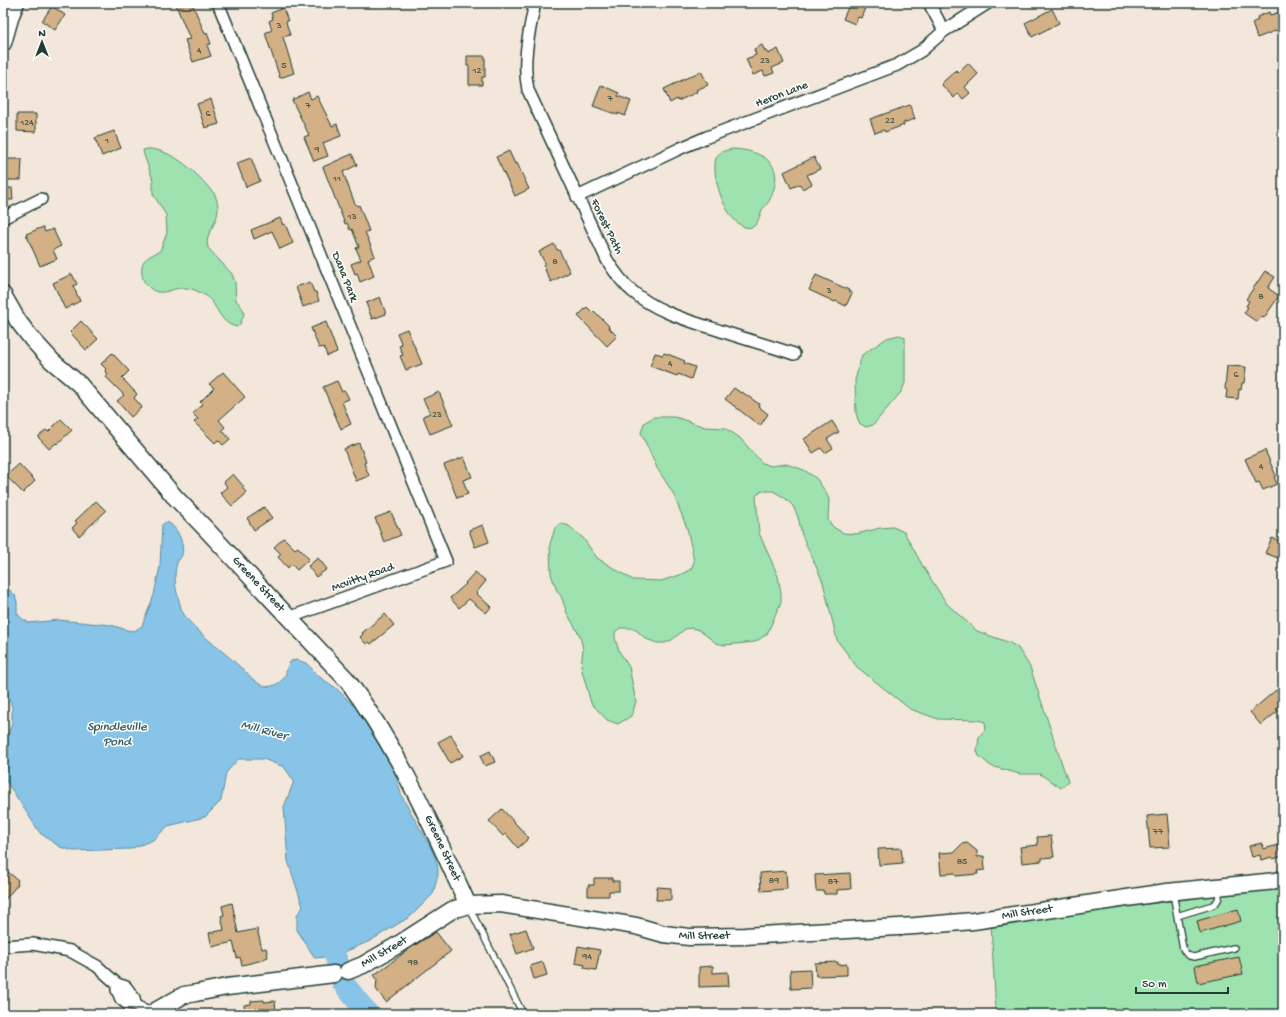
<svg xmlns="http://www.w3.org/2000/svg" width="1286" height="1017" viewBox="0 0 1286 1017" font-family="'Gochi Hand',sans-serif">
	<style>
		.green { fill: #9ee3af; stroke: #5e9072 }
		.water { fill: #87c4e7; stroke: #5d8e9f }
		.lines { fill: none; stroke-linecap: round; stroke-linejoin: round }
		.river { stroke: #87c4e7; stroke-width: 22 }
		.building { fill: #d3b085; stroke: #1f3d34 }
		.lane-casing { stroke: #1f3d34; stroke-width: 8 }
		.street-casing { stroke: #1f3d34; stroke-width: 14 }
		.secondary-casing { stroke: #1f3d34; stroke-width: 19 }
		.lane { stroke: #fff; stroke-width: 5.5 }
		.street { stroke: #fff; stroke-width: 11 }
		.secondary { stroke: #fff; stroke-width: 16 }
		.labels { text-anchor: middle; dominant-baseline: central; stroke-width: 3; stroke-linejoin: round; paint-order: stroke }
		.number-label { font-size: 10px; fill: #4c5a48 }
		.street-label { font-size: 12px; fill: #1f3d34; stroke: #fff }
		.water-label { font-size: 13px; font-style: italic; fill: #395f61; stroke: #fff }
	</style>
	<rect width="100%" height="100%" fill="#f2e7da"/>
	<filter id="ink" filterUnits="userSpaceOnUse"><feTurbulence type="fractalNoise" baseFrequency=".025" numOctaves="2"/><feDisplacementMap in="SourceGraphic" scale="8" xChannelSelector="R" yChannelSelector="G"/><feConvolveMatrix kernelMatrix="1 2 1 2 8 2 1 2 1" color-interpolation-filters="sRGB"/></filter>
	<g filter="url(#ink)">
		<path class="green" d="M 148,149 C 171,149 195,171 209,188 C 211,190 214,193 215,195 C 217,199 218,206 218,210 C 217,225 204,234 208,248 L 232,274 L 235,282 L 236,300 L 243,309 L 244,314 L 240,324 L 237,327 C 218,323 219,305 205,295 C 199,292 192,288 185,288 C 172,287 161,298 150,288 C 144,283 142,279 142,272 C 140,259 150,256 160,251 L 167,233 L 166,215 L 153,194 L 153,180 L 144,155 L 143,150 Z
			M 733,149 C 756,150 783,160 774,188 C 773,191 772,196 770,199 C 768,204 763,207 761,212 C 759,217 758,225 752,227 C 729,234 708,172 717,156 C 721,151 727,150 733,149 Z
			M 899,335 L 905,337 L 905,383 L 901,392 L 873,425 L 866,427 L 859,423 L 856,413 L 855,380 L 862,355 L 887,338 Z
			M 654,417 L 675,417 L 705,427 L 725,428 L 740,438 L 762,463 L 771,466 L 786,464 L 804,470 L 816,478 L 825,491 L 829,499 L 828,520 L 833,527 L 843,533 L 857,534 L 880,528 L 893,527 L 904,532 L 925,570 L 947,604 L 977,631 L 1010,643 L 1018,648 L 1030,667 L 1068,782 L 1061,788 L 1040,774 L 1020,774 L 991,766 L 979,756 L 977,751 L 979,737 L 986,728 L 985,722 L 982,721 L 976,720 L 938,719 L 910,709 L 857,667 L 837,640 L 823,582 L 802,535 L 798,517 L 793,506 L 785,498 L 773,491 L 761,491 L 756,496 L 759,533 L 778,576 L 781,594 L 781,602 L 767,634 L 755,642 L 725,645 L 716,643 L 699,630 L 692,628 L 685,629 L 672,640 L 665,643 L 657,643 L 646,639 L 636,630 L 631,628 L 620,628 L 615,632 L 615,638 L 619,651 L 629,667 L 636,702 L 631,716 L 618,724 L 607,720 L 591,703 L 581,667 L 583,649 L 580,636 L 567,613 L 561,596 L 557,591 L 551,574 L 550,544 L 555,528 L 561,523 L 569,526 L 583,538 L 597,558 L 633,580 L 661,581 L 680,575 L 691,569 L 694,562 L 692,551 L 687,528 L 673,493 L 657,468 L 641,433 L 644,423 Z
			M 1283,887 L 1283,1014 L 996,1014 L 991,924 Z"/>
		<path class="water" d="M 166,522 C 177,525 185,544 182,555 C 181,558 178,560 177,563 C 174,572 175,585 177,593 C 179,599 180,606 182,611 C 190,628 225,652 239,666 C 250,675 261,693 277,684 C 279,682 282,681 284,678 C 287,672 286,667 291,661 L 297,660 L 306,663 L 321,678 L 336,688 L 369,721 L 379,737 L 395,773 L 402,797 L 430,846 L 436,860 L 438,869 L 438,875 L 433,894 L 411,916 L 370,941 L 335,956 L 315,958 L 297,930 L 297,915 L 303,907 L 288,861 L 284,807 L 294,781 L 284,767 L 263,759 L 238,759 L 226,773 L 221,801 L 205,817 L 168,826 L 153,840 L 130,849 L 74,851 L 60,847 L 40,833 L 3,776 L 4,746 L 12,723 L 12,707 L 3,682 L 3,584 L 15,595 L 17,602 L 17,613 L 21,618 L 29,623 L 58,620 L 111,625 L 127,630 L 134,631 L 142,626 L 154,595 L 160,566 L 162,525 Z"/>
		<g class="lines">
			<path class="river" d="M 327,927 L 343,983 L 368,1014"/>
		</g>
		<path class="building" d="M 175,3 L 192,3 L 205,34 L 207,33 L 211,44 L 207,45 L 211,56 L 193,62 L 185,40 L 190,39 Z
			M 850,3 L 867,3 L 861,18 L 858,17 L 855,24 L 843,19 Z
			M 52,6 L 65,15 L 55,30 L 42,21 Z
			M 283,8 L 288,21 L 286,22 L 290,35 L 283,37 L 294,73 L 280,78 L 265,33 L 272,30 L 269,21 L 273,19 L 271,13 Z
			M 1052,9 L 1059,23 L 1032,37 L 1025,23 Z
			M 1283,11 L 1283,28 L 1257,38 L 1252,23 L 1258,20 L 1257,17 L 1269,12 L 1270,15 Z
			M 762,45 L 765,51 L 766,51 L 768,54 L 778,49 L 784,63 L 772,68 L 774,73 L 765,76 L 763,71 L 753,75 L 746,59 L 756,55 L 754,49 Z
			M 467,56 L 485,56 L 485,77 L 482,77 L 482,85 L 469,85 L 469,66 L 467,66 Z
			M 968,63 L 978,74 L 965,87 L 970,93 L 963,99 L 958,93 L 954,98 L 941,84 L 956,70 L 958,72 Z
			M 701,71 L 708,85 L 696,90 L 697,92 L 678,101 L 677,99 L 670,103 L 664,89 Z
			M 601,85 L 619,93 L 618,96 L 631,101 L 625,116 L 618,113 L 618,115 L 593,106 Z
			M 308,92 L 311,99 L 317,96 L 332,126 L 337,124 L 341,136 L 323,143 L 328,156 L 314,161 L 304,137 L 309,135 L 292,100 Z
			M 211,99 L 219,124 L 205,128 L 197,104 Z
			M 910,105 L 915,119 L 903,123 L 904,125 L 885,132 L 884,130 L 875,133 L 870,119 Z
			M 17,114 L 36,114 L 36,132 L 17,131 Z
			M 114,131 L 121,148 L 102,156 L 95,138 Z
			M 509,151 L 515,164 L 517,163 L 529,189 L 515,196 L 496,157 Z
			M 352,154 L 357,165 L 343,172 L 355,204 L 356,204 L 357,206 L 359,205 L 369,231 L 365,232 L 375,256 L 368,259 L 374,276 L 360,282 L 357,273 L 355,274 L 351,264 L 361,260 L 356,248 L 359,247 L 352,229 L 350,230 L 347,223 L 345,224 L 323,167 Z
			M 814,157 L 820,169 L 807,175 L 812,184 L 802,189 L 800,184 L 791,188 L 784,172 Z
			M 251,158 L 260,181 L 246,187 L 237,163 Z
			M 7,159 L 22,159 L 21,180 L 7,180 Z
			M 3,188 L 12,188 L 13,200 L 3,200 Z
			M 280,218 L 283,225 L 285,224 L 293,243 L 280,249 L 272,231 L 254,239 L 251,230 Z
			M 43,227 L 45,232 L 53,229 L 61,246 L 53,250 L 57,259 L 40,266 L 26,234 Z
			M 554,244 L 557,250 L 559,250 L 570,272 L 551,282 L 545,270 L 546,270 L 543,265 L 545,263 L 539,252 Z
			M 1265,271 L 1275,277 L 1268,288 L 1279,296 L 1264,318 L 1261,317 L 1257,322 L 1244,313 L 1248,307 L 1246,306 L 1249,301 L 1246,299 Z
			M 72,274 L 77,284 L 73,286 L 80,301 L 65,309 L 53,283 Z
			M 816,275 L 849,290 L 848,291 L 852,293 L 846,306 L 836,301 L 835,302 L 809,290 Z
			M 310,282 L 314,292 L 316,292 L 319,301 L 303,307 L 296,287 Z
			M 380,297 L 386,314 L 372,319 L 366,303 Z
			M 587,307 L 593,313 L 594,311 L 609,326 L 608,327 L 617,336 L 607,346 L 578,316 Z
			M 81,321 L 98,339 L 86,350 L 70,332 Z
			M 326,322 L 337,352 L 327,356 L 324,347 L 319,348 L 311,328 Z
			M 407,329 L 422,364 L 406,370 L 400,356 L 403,355 L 399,346 L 402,345 L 397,333 Z
			M 112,353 L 129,371 L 122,378 L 137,394 L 134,398 L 142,407 L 131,417 L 117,401 L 124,395 L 106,377 L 108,374 L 105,371 L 106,369 L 101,364 Z
			M 655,353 L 663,355 L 664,353 L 670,355 L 685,361 L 684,363 L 695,367 L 691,379 L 678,374 L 677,376 L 650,366 Z
			M 1227,366 L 1246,367 L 1244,383 L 1242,383 L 1241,390 L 1239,389 L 1238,399 L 1226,398 L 1227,390 L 1225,389 Z
			M 223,372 L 245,397 L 219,420 L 225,427 L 222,430 L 230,439 L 223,445 L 218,440 L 215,443 L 194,422 L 198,419 L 193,414 L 202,404 L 200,402 L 214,388 L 209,384 Z
			M 337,381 L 342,392 L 345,391 L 349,399 L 342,402 L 351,424 L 341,429 L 323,387 Z
			M 734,388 L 741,393 L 742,392 L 759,404 L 758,406 L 768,414 L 760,426 L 725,399 Z
			M 439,392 L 453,425 L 430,434 L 423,416 L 430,413 L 423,399 Z
			M 61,419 L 72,430 L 57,444 L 56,443 L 49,449 L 38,437 L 46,430 L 48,432 Z
			M 832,421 L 839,432 L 827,439 L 833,448 L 825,453 L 821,448 L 813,453 L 804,439 Z
			M 359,443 L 366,462 L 364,463 L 369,476 L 356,481 L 344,449 Z
			M 1265,450 L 1276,476 L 1274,477 L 1277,484 L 1263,490 L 1259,482 L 1256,483 L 1245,459 Z
			M 464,457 L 472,477 L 463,480 L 468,494 L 457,498 L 444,465 Z
			M 19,464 L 35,481 L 23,493 L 6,476 Z
			M 233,474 L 244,487 L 242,488 L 247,493 L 232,506 L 220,493 L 227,487 L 224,482 Z
			M 96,501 L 106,511 L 79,536 L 72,528 L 77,523 L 75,521 Z
			M 264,507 L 272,518 L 254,530 L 247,518 Z
			M 391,512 L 401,535 L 384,542 L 375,518 Z
			M 483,525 L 489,542 L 475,547 L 469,530 Z
			M 284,538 L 295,549 L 298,547 L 309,559 L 297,570 L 291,564 L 288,568 L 278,557 L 281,554 L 274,547 Z
			M 1272,538 L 1283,542 L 1283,560 L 1265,553 Z
			M 318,558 L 327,569 L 316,577 L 308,566 Z
			M 475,572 L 486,581 L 476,593 L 491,607 L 486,613 L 469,599 L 459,608 L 450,598 L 466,584 L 465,583 Z
			M 385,614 L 394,625 L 371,644 L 369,642 L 366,644 L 360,637 L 363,634 L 362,633 Z
			M 1276,690 L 1283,698 L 1283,702 L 1276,709 L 1278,711 L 1261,725 L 1250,712 Z
			M 451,735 L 463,756 L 450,763 L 438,742 Z
			M 490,751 L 495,762 L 485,766 L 480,756 Z
			M 502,809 L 529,838 L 518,848 L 506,834 L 503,836 L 489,821 Z
			M 1167,814 L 1170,847 L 1150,848 L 1147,816 Z
			M 1051,836 L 1054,857 L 1042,858 L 1042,861 L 1022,863 L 1020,847 L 1038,845 L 1037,837 Z
			M 967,843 L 977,851 L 977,857 L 984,856 L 985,870 L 977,871 L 978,874 L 956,876 L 955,873 L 941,874 L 939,853 L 954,852 L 962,844 Z
			M 1262,843 L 1263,849 L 1283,844 L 1283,856 L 1273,859 L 1272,857 L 1261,860 L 1260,855 L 1252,857 L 1249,846 Z
			M 901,848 L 903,863 L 879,865 L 878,849 Z
			M 3,868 L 18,880 L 17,882 L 18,884 L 3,902 Z
			M 786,871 L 787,889 L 761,891 L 760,873 Z
			M 850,873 L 851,889 L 837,890 L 837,894 L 824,894 L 824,891 L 816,891 L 815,875 Z
			M 594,878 L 612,878 L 612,881 L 619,881 L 619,891 L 609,891 L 609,896 L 588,896 L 588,885 L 594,885 Z
			M 657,887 L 671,888 L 671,900 L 656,900 Z
			M 232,903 L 238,933 L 257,929 L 262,949 L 266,948 L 268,957 L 263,959 L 263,960 L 242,965 L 240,957 L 237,958 L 233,942 L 212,947 L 209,933 L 224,930 L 221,916 L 224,915 L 222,906 Z
			M 1238,909 L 1241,921 L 1200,933 L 1197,921 Z
			M 526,929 L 533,948 L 517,954 L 510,934 Z
			M 436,932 L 451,951 L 386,1002 L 376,989 L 377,979 L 374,975 L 412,947 Z
			M 578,946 L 600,950 L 596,970 L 584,968 L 585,965 L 575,963 Z
			M 1239,957 L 1243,974 L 1198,983 L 1195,966 Z
			M 543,962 L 547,975 L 534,979 L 530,966 Z
			M 838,962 L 838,965 L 847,964 L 847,975 L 816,976 L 815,963 Z
			M 713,966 L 713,973 L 728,972 L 729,986 L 699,987 L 699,967 Z
			M 810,969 L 811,988 L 791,989 L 790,970 Z
			M 264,1000 L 264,1002 L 275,1001 L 276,1012 L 273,1012 L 273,1014 L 245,1014 L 244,1005 L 251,1004 L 251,1001 Z"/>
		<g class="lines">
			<g class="lane-casing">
				<path id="lane" d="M 1173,893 L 1183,949 C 1186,954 1187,956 1194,957 L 1234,948
					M 469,907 L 523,1014
					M 1177,916 L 1213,905 C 1220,900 1219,897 1219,889"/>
			</g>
			<g class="street-casing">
				<path id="street" d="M 218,3 L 446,561 L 288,618
					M 535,3 C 529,32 522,61 528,90 L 607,260 C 614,271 622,283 632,291 C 656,312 690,321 721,331 C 745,339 770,346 794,354
					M 929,3 L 944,31
					M 577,197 L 681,148 L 707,137 L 897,65 L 921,51 L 944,31 L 988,3
					M 3,218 L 41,199
					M 3,946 L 33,944 L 70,951 L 97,966 L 117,984 L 126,987 L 134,998 L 135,1004
					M 117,984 L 117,990 L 121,999 L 126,1003 L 135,1004 L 148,1014"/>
			</g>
			<g class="secondary-casing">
				<g id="secondary">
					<path d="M 3,43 L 11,15 L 16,3"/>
					<path id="s1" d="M 3,295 L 18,321 L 31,338 L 52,361 L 79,384 L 174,496 L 205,528 L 347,680 C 398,748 433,828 468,905"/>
					<path id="s2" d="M 348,971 L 363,965 L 396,946 L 452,910 L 468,905 L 501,904 L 636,926 L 664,934 L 689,937 L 745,936 L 915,926 L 973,921 L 1167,892 L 1276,881 L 1283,879"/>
					<path d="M 150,1014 L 184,995 L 196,993 L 227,987 L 334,974"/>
				</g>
			</g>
			<use href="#lane" class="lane"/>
			<use href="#street" class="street"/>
			<use href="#secondary" class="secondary"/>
		</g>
	</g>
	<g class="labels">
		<g class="number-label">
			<text x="279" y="26">3</text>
			<text x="199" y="51">4</text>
			<text x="765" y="61">23</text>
			<text x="284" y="66">5</text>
			<text x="477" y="71">12</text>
			<text x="610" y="99">7</text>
			<text x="308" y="106">7</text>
			<text x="208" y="114">6</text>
			<text x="890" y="121">22</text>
			<text x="27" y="123">124</text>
			<text x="107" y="141">1</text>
			<text x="317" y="150">9</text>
			<text x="337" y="179">11</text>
			<text x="352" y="217">13</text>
			<text x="555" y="262">8</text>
			<text x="829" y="291">3</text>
			<text x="1261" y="297">8</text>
			<text x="670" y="364">4</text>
			<text x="1236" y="375">6</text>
			<text x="437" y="415">23</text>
			<text x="1261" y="467">4</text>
			<text x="1158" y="832">77</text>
			<text x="962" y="862">85</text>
			<text x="774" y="881">89</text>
			<text x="833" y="882">87</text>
			<text x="587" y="957">94</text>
			<text x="413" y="963">98</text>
		</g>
		<g class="street-label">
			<text transform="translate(782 95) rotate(-21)">Heron Lane</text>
			<text transform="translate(606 227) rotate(64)">Forest Path</text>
			<text transform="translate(344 277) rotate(68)">Dana Park</text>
			<text transform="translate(363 578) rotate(-20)">Mcvitty Road</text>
			<text stroke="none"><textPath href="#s1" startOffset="387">Greene Street</textPath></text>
			<text stroke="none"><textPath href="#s1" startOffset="711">Greene Street</textPath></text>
			<text stroke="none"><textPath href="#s2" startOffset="701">Mill Street</textPath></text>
			<text stroke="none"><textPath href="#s2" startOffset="377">Mill Street</textPath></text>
			<text stroke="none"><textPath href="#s2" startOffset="41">Mill Street</textPath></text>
		</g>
		<g class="water-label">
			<text x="117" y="727">Spindleville<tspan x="117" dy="15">Pond</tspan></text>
			<text transform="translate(264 731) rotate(15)">Mill River</text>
		</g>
	</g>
	<rect width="1286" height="1017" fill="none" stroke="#fff" stroke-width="16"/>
	<rect x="8" y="8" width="1270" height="1001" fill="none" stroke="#1f3d34" stroke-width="1.5" filter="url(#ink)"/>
	<g transform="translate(42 42)" stroke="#ffffff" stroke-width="3" paint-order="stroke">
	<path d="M0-3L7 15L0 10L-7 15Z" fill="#1f3d34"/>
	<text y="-6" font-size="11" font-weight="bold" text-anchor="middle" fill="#1f3d34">N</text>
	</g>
	<path d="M1136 987v6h92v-6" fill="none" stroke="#1f3d34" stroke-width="2"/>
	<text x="1142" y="987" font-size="12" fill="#1f3d34" stroke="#ffffff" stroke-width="3" paint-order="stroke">50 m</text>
</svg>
